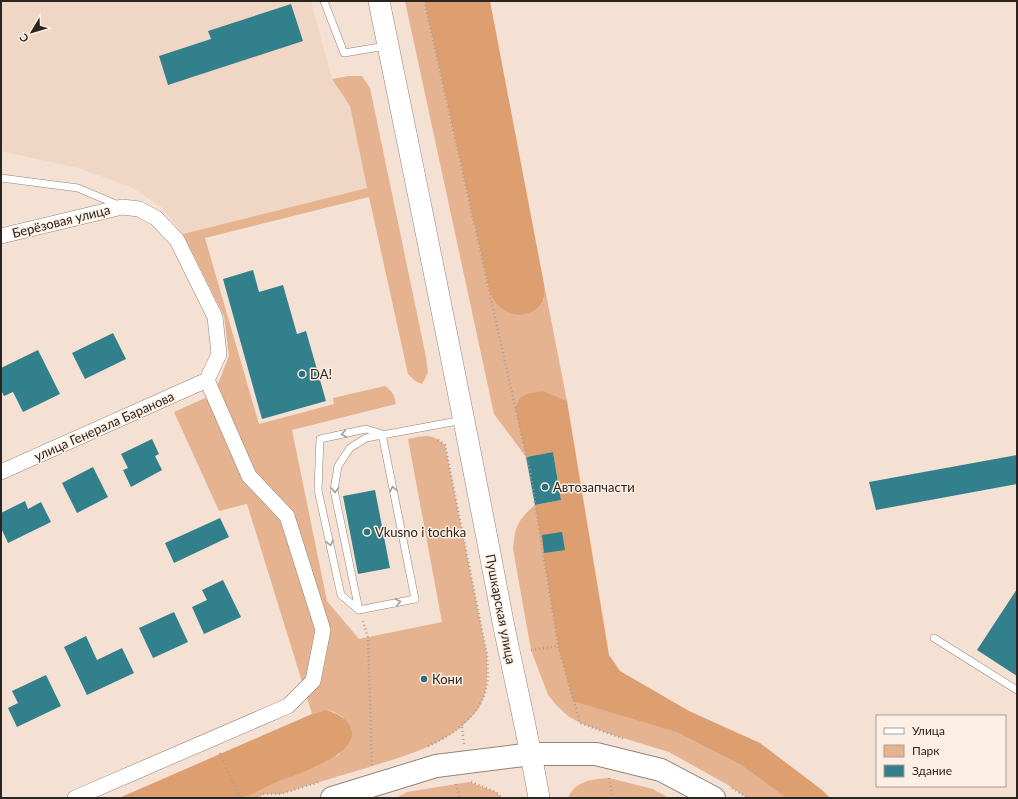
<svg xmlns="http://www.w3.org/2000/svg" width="1018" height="799" viewBox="0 0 1018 799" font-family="Lato,sans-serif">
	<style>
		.built { fill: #f0d6c4 }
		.green { fill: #e5b390 }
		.forest { fill: #dd9e70 }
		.building { fill: #31808b }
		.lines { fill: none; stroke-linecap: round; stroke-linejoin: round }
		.lane-casing { stroke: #948377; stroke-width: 8 }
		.street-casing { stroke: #948377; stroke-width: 16 }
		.secondary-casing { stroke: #948377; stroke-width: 22 }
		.primary-casing { stroke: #948377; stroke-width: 24 }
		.path { stroke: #ad9e94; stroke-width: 2.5; stroke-dasharray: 1 3; stroke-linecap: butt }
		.lane { stroke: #fff; stroke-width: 7 }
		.street { stroke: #fff; stroke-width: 15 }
		.secondary { stroke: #fff; stroke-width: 21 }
		.primary { stroke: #fff; stroke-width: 22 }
		.oneway { stroke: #a09c9a }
		.poi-dot { fill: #29717b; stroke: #feefe4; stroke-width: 1.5 }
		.labels { text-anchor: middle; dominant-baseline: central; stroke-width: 3; stroke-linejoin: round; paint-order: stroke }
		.street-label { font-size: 13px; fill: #2b241f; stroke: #feefe4 }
		.poi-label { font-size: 13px; fill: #2b241f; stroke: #feefe4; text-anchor: start }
	</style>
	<rect width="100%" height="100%" fill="#f4e1d4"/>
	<path class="built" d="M 1,1 L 311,1 L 332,79 L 350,106 L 367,188 L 183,234 L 161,207 L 131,187 L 78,168 L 1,151 Z"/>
	<path class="green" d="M 405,1 L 424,1 L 490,294 C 502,310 505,314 526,314 L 544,299 L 544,284 L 567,401 L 544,391 L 515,408 L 526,457 L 494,414 Z
		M 348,76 L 362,76 L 370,88 L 426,357 L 428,373 L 422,384 L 415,381 L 408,374 L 369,197 L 205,238 L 259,424 L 334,404 L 333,398 L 385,386 C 392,391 395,395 396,404 L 292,430 L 327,601 L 359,639 L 442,622 L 408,439 C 424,436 431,432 445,445 L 487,655 C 487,673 489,693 478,709 C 451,745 404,756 363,769 C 336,777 308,785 281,794 L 264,794 L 256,798 L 241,798 L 276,782 L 316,767 L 338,755 L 349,741 L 343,717 C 329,709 328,709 312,714 L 247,504 L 219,511 L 174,412 L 214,394 L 229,356 L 224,316 L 183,234 L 367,188 L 350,106 L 332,79 Z
		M 535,505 L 558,646 L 573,700 L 676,732 L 741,765 L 786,798 L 747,798 L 728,785 L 669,752 L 613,735 L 580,723 L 568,716 L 557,706 L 548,695 L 531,650 L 513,549 C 515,526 518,520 535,505 Z
		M 609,778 L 653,789 L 669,798 L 568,798 C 575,781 592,779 609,778 Z
		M 469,782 L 496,792 L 502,798 L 396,798 L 407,792 Z"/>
	<path class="forest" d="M 424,1 L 490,1 L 544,284 C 544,289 545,296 543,300 C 535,317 513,319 500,307 C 496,304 493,298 490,294 Z
		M 544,391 L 567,401 L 609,655 L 620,671 L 689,711 L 760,743 L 822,790 L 830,798 L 786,798 L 741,765 L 676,732 L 573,701 L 558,646 L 535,505 L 561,500 L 553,452 L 526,457 L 515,408 L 520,398 L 527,394 Z
		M 326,710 C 336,713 350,719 352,732 C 354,757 295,775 277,782 C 266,786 251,796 241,798 C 230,799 217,798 207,798 C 178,798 148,798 119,798 L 312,714 Z"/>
	<path class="building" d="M 291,4 L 303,41 L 168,85 L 159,56 L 211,39 L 208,31 Z
		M 253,270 L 259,292 L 283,285 L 297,334 L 306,331 L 326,401 L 262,419 L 223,279 Z
		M 113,333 L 126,359 L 85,379 L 72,353 Z
		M 38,350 L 60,394 L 23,412 L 13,392 L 4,396 L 1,390 L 1,368 Z
		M 152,439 L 159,454 L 155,456 L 162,470 L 131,487 L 123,470 L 128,468 L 121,454 Z
		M 553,452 L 561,500 L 535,505 L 526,457 Z
		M 1017,455 L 1017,484 L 876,510 L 869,482 Z
		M 93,467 L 108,497 L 77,513 L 62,483 Z
		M 375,490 L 390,568 L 358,574 L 343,496 Z
		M 25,501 L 28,509 L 41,502 L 51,522 L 8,543 L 1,528 L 1,513 Z
		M 220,518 L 229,537 L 174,563 L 165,543 Z
		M 562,532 L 565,550 L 544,553 L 542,535 Z
		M 223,580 L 241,617 L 204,634 L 192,607 L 207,600 L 202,590 Z
		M 1017,589 L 1017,676 L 977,650 Z
		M 174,612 L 188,642 L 153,658 L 139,628 Z
		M 86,636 L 97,660 L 122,648 L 134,673 L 87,695 L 64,647 Z
		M 46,675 L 61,706 L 17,727 L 8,708 L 18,703 L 12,691 Z"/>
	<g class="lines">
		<g class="lane-casing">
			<path id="lane" d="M 324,1 L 344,53 L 386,46
				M 1,178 L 78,188 L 118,205
				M 359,610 L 334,490 L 338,466 L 350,448 L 366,438 L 463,420
				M 359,610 L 341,595 L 318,490 L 320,439 L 366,429 L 382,434
				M 359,610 L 415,599 L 382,434
				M 934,638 L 1017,690"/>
		</g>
		<g class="street-casing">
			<path id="street" d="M 1,236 L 122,207 L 139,209 L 156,218 L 177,240 L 215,317 L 219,354 L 207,380 L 249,476 L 287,516 L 323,630 L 313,681 L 288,706 L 75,798
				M 1,472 L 207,380"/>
		</g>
		<g class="secondary-casing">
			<path id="secondary" d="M 379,1 C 421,208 464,414 503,622 C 515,681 529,739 539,798"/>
		</g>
		<g class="primary-casing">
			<path id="primary" d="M 332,798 L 436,766 L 532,754 L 596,754 L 661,770 L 714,798"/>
		</g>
		<path class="path" d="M 424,1 L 530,473 L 558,646
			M 363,621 L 368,638 L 372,766
			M 531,650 L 558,646 L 580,723 L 624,739
			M 462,727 L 464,744
			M 428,746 C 457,733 486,711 488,677 C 488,670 487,662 487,655 L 445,445 L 437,439
			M 220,753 L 240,798
			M 609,778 L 613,798
			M 471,782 L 496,792 L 502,798
			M 456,784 L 460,798
			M 732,788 L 747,798
			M 256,798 L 264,794 L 281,794 L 319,782"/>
		<use href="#lane" class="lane"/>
		<use href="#street" class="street"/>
		<use href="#secondary" class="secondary"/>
		<use href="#primary" class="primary"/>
	</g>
	<defs><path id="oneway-chevron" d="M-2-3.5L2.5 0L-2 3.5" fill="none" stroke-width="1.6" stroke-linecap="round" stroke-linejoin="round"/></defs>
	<g class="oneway">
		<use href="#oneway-chevron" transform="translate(344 434) rotate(168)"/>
		<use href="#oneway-chevron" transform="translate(393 489) rotate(-101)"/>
		<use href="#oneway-chevron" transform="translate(335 490) rotate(89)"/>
		<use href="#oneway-chevron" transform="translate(330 543) rotate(78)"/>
		<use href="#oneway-chevron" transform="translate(398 602) rotate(-11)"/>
	</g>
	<g class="poi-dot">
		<circle cx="302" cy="374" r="4"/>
		<circle cx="545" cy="487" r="4"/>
		<circle cx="367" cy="532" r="4"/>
		<circle cx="424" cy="679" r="4"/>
	</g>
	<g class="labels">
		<g class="street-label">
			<text transform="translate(61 221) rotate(-14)">Берёзовая улица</text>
			<text transform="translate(104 426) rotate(-24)">улица Генерала Баранова</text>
			<text transform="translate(501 609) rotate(79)">Пушкарская улица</text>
		</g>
		<g class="poi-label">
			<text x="310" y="374">DA!</text>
			<text x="553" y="487">Автозапчасти</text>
			<text x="375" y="532">Vkusno i tochka</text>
			<text x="432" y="679">Кони</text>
		</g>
	</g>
	<rect width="1018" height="799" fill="none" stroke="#2b241f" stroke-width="4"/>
	<rect x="876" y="715" width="130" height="72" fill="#feefe4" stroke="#aa9e95"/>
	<rect x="884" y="728" width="20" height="6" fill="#ffffff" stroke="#aa9e95"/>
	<text x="912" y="735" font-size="12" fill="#2b241f">Улица</text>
	<rect x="884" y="745" width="20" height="12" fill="#e5b390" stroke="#aa9e95"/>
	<text x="912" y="755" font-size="12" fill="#2b241f">Парк</text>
	<rect x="884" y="765" width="20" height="12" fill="#31808b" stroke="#aa9e95"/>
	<text x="912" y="775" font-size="12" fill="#2b241f">Здание</text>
	<g transform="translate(32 32) rotate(232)" stroke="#feefe4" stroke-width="3" paint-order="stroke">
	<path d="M0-3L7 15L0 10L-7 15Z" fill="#2b241f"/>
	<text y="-6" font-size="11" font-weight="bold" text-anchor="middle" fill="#2b241f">С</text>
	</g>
</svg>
